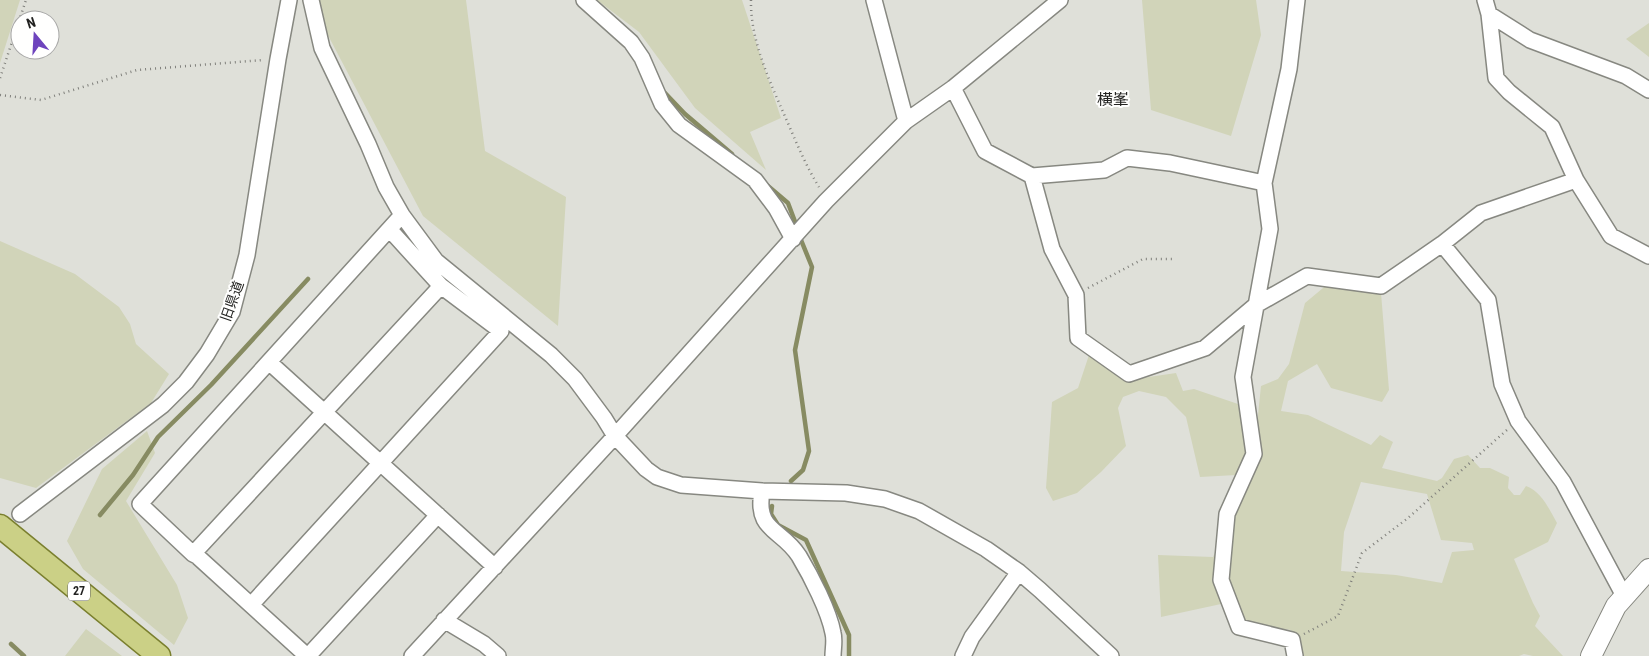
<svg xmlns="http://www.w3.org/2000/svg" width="1649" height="656" viewBox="0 0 1649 656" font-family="'Roboto Condensed','Noto Sans JP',sans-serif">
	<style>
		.green { fill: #d1d4b9; fill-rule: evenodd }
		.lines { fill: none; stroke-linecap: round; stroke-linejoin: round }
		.stream { stroke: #878b62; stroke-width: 4.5 }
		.street-casing { stroke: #878881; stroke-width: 18 }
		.secondary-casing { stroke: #878881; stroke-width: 22 }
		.primary-casing { stroke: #7a7f2e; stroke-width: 25 }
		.path { stroke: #80807c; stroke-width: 2.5; stroke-dasharray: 1 4; stroke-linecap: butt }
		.street { stroke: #fff; stroke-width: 15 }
		.secondary { stroke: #fff; stroke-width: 20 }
		.primary { stroke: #cbd086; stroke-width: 22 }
		.labels { text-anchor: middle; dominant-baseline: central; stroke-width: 4; stroke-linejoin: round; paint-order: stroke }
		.shield { fill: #fffffe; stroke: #656563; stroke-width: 1 }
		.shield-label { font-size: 12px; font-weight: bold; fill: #232321 }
		.street-label { font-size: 14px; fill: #232321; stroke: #fffffe }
		.quarter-label { font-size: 16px; fill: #232321; stroke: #fffffe }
	</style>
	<rect width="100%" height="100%" fill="#dfe0d9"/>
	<path class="green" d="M 0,0 L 20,0 L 0,63 Z
		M 318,0 L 466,0 L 485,151 L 566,197 L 558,326 L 423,216 L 321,22 Z
		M 597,0 L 742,0 L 781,118 L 750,132 L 766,170 L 695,108 L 639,32 Z
		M 1142,0 L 1256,0 L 1261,35 L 1231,136 L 1151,110 Z
		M 1649,23 L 1649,57 L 1626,39 Z
		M 0,241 L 75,274 L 119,307 L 130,324 L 136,344 L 169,374 L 151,403 L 36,488 L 0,478 Z
		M 1329,283 L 1381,293 L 1389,390 L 1382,402 L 1331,388 L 1317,364 L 1288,381 L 1281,411 L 1308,415 L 1371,445 L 1380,435 L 1393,442 L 1382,468 L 1437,481 L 1442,478 L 1454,459 L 1468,455 L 1480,468 L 1490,468 L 1509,477 L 1508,488 L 1514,495 L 1520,495 L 1526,486 C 1542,492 1549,509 1557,523 L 1548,542 L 1514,559 L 1533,603 L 1540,616 L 1535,626 L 1563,656 L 1533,656 L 1524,654 L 1519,656 L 1302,656 L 1291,630 L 1244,624 L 1235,601 L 1161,617 L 1158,555 L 1213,557 L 1232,516 L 1241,504 L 1236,475 L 1200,477 L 1186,417 L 1166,397 L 1139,391 L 1123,397 L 1118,408 L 1126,446 L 1101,472 L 1077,493 L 1053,501 L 1046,488 L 1052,402 L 1078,388 L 1089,355 L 1142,378 L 1176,373 L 1183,391 L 1194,389 L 1238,404 L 1244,426 L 1257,425 L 1261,386 L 1278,379 L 1289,364 L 1305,303 ZM 1361,482 L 1427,494 L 1441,540 L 1472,543 L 1474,550 L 1452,552 L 1442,583 L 1396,575 L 1341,571 L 1344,532 Z
		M 147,431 L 155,453 L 126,501 L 177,585 L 188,618 L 174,645 L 83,569 L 67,541 L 102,469 Z
		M 86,629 L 122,656 L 65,656 Z"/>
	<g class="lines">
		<path class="stream" d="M 665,93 L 685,114 L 732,154
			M 768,186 L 788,203 L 797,227
			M 791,481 L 803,470 L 809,451 L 795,350 L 812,267 L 799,235
			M 772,506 L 771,514 L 778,525 L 806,540 L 849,635 L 849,656
			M 100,515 L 133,475 L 158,437 L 211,385 L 308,279
			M 11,644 L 24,656"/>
		<g class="street-casing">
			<path id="street" d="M 311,0 L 322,48 L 368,144 L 386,187 L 402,215 L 436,261 L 551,355 L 575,379 L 604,418 L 615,436 L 646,469 L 657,477 L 681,485 L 762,491 L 846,493 L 885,499 L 919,511 L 986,549 L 1019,572 L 1040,590 L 1111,656
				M 584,0 L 631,42 L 642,58 L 662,104 L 679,125 L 755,180 L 776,208 L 793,239
				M 874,0 L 906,121
				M 1485,0 L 1489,14 L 1496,78 L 1509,92 L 1552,127 L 1576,180 L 1611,236 L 1649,256
				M 1489,14 L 1530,40 L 1626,76 L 1649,90
				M 953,88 L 985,151 L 1032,176 L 1104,170 L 1127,158 L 1170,163 L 1264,183
				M 1032,176 L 1052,249 L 1076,295 L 1078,338 L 1129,374 L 1205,348 L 1256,305 L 1307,276 L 1381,286 L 1442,244 L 1481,213 L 1576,180
				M 1442,244 L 1488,300 L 1502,384 L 1518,421 L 1563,482 L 1624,596
				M 270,363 L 495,567
				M 762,491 C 755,532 781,528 799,556 C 811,576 829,611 833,633 C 835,640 833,649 833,656
				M 20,514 L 163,405 L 186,382 L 207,354 L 232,312 L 247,255 L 278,59 L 289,0
				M 193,554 L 441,286
				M 251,605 L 501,331 L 441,286 L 390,230
				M 444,620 L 484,644 L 498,656
				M 307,656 L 197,556 L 193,554 L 140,504 L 402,215
				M 308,656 L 438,515
				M 412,656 L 615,436 L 826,201 L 906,121 L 953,88 L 1060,0
				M 963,656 L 972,637 L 1019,572
				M 1295,656 L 1292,640 L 1239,627 L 1221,580 L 1227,514 L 1254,454 L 1243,377 L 1270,229 L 1264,183 L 1289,69 L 1297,0"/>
		</g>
		<g class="secondary-casing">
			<path id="secondary" d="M 1591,656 L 1616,606 L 1649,569"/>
		</g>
		<g class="primary-casing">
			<path id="primary" d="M 0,526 L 159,656"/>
		</g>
		<path class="path" d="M 751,0 C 750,41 771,84 787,121 C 797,144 806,166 819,187
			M 0,78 L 26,0
			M 0,95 L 41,100 L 137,70 L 263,60
			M 1088,288 L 1143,259 L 1175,259
			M 1304,634 L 1338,616 L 1362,553 L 1408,518 L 1508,429"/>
		<use href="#street" class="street"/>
		<use href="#secondary" class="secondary"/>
		<use href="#primary" class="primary"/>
	</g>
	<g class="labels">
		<rect class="shield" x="68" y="581.5" width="22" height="19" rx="4"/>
		<g class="shield-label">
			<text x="79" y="591">27</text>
		</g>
		<g class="street-label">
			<text transform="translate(232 301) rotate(-70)">旧県道</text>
		</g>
		<g class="quarter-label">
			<text x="1113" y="99">横峯</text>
		</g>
	</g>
	<g transform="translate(35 35) rotate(342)"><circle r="24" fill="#fffffe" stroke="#a7a7a6"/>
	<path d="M0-4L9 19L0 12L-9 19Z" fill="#6e44bd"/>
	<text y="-8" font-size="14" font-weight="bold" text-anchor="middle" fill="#232321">N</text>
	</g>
</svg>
